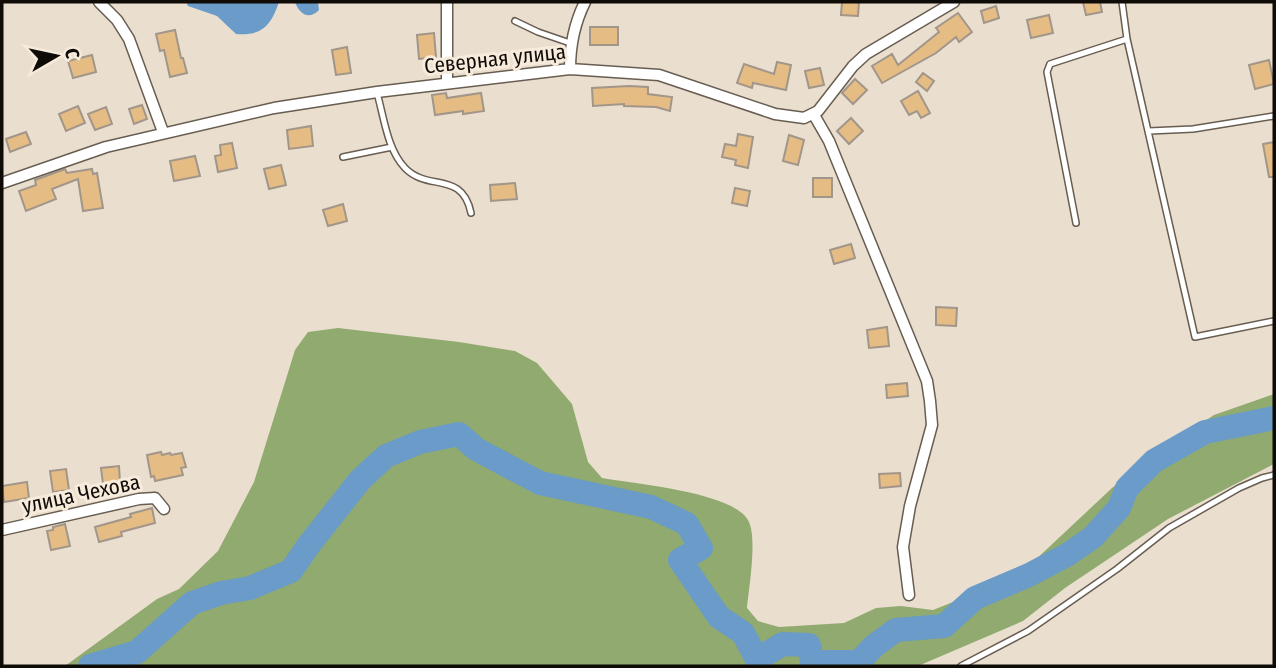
<svg xmlns="http://www.w3.org/2000/svg" width="1276" height="668" viewBox="0 0 1276 668" font-family="'Fira Sans Condensed',sans-serif">
	<style>
		.forest { fill: #90aa6f }
		.water { fill: #6a9bc9 }
		.lines { fill: none; stroke-linecap: round; stroke-linejoin: round }
		.river { stroke: #6a9bc9; stroke-width: 24 }
		.building { fill: #e6bc85; stroke: #a19689; stroke-width: 2 }
		.service-casing { stroke: #675d50; stroke-width: 8 }
		.minor-casing { stroke: #675d50; stroke-width: 13 }
		.service { stroke: #fff; stroke-width: 5 }
		.minor { stroke: #fff; stroke-width: 10 }
		.labels { text-anchor: middle; dominant-baseline: central; stroke-width: 6; stroke-linejoin: round; paint-order: stroke }
		.street-label { font-size: 21px; fill: #0f0b07; stroke: #f7ebdc }
	</style>
	<rect width="100%" height="100%" fill="#eadecf"/>
	<path class="forest" d="M 338,328 L 459,342 L 515,351 L 537,363 L 572,404 L 588,462 L 602,478 C 634,484 736,492 749,522 C 757,539 749,588 747,608 L 758,621 L 779,627 L 844,623 L 876,608 L 901,606 L 933,610 L 968,596 L 1031,564 L 1112,488 L 1179,438 L 1214,415 L 1274,394 L 1274,464 L 1168,519 L 1065,588 L 1023,621 L 918,666 L 65,666 L 157,599 L 179,589 L 218,551 L 254,482 L 295,350 L 308,332 Z"/>
	<path class="water" d="M 186,2 L 279,2 C 271,25 263,36 236,34 L 217,16 L 188,6 Z
		M 295,2 L 318,2 L 319,10 C 308,21 299,13 295,2 Z"/>
	<g class="lines">
		<path class="river" d="M 90,666 L 137,652 L 192,603 L 221,593 L 250,588 L 291,571 L 308,546 L 360,480 L 386,456 L 420,442 L 459,434 L 476,449 L 540,483 L 651,507 L 687,524 L 701,548 L 680,560 L 719,617 L 743,633 L 757,659 L 783,644 L 809,645 L 812,662 L 859,662 L 874,646 L 896,630 L 944,626 L 975,598 L 1029,575 L 1067,555 L 1093,537 L 1119,508 L 1127,488 L 1154,461 L 1205,432 L 1274,418"/>
	</g>
	<path class="building" d="M 842,2 L 859,2 L 858,16 L 841,15 Z
		M 1083,2 L 1100,2 L 1102,12 L 1086,15 Z
		M 996,6 L 999,18 L 984,23 L 981,11 Z
		M 958,13 L 972,32 L 959,42 L 956,37 L 936,53 L 882,83 L 872,66 L 892,54 L 898,65 L 939,32 L 936,28 Z
		M 1049,15 L 1053,33 L 1031,38 L 1027,20 Z
		M 590,27 L 618,27 L 618,45 L 590,45 Z
		M 175,30 L 181,58 L 183,58 L 187,73 L 170,77 L 164,50 L 160,51 L 156,34 Z
		M 434,33 L 436,57 L 419,59 L 417,35 Z
		M 347,47 L 351,73 L 336,75 L 332,50 Z
		M 92,55 L 96,72 L 73,78 L 68,61 Z
		M 1269,60 L 1274,84 L 1255,89 L 1249,65 Z
		M 777,62 L 791,65 L 786,90 L 753,83 L 752,88 L 737,83 L 744,64 L 774,74 Z
		M 820,68 L 824,85 L 809,88 L 805,71 Z
		M 923,73 L 934,81 L 927,91 L 916,82 Z
		M 855,79 L 867,90 L 853,104 L 842,93 Z
		M 629,86 L 648,87 L 648,94 L 672,97 L 670,111 L 656,107 L 624,106 L 624,104 L 593,106 L 592,88 Z
		M 918,91 L 930,113 L 921,118 L 917,111 L 909,115 L 901,101 Z
		M 446,93 L 447,98 L 481,93 L 484,111 L 463,114 L 463,111 L 435,115 L 432,95 Z
		M 142,105 L 147,119 L 134,124 L 129,109 Z
		M 78,106 L 85,123 L 66,131 L 59,114 Z
		M 106,107 L 112,124 L 95,130 L 88,114 Z
		M 851,118 L 863,131 L 849,144 L 837,131 Z
		M 311,126 L 313,146 L 289,149 L 287,130 Z
		M 26,132 L 31,144 L 10,152 L 6,139 Z
		M 738,134 L 753,137 L 748,168 L 735,165 L 736,160 L 722,157 L 725,144 L 736,146 Z
		M 789,135 L 804,140 L 798,165 L 783,161 Z
		M 1274,142 L 1274,177 L 1269,177 L 1263,144 Z
		M 232,143 L 237,168 L 218,172 L 215,156 L 221,155 L 220,145 Z
		M 195,156 L 200,176 L 174,181 L 170,161 Z
		M 281,165 L 286,185 L 269,189 L 264,169 Z
		M 65,169 L 67,173 L 92,169 L 93,174 L 97,173 L 103,208 L 83,211 L 78,179 L 52,189 L 56,199 L 26,211 L 19,191 L 36,185 L 35,180 Z
		M 813,178 L 832,178 L 832,197 L 813,197 Z
		M 515,183 L 517,199 L 491,201 L 490,185 Z
		M 735,188 L 750,191 L 747,206 L 732,203 Z
		M 343,204 L 347,221 L 328,226 L 323,210 Z
		M 851,244 L 855,258 L 834,264 L 830,250 Z
		M 936,307 L 957,308 L 956,326 L 936,325 Z
		M 887,327 L 889,346 L 869,348 L 867,330 Z
		M 907,383 L 908,396 L 887,398 L 886,385 Z
		M 161,452 L 162,455 L 170,453 L 171,455 L 182,453 L 186,467 L 181,468 L 183,475 L 155,481 L 154,476 L 151,477 L 147,455 Z
		M 119,466 L 120,482 L 103,484 L 101,468 Z
		M 66,469 L 69,490 L 53,492 L 50,471 Z
		M 900,473 L 901,486 L 880,488 L 879,474 Z
		M 27,482 L 29,498 L 4,502 L 2,486 Z
		M 152,508 L 155,523 L 121,532 L 122,536 L 99,542 L 95,527 L 131,517 L 130,514 Z
		M 65,524 L 70,546 L 51,550 L 47,531 L 53,530 L 53,527 Z"/>
	<g class="lines">
		<g class="service-casing">
			<path id="service" d="M 1122,2 L 1127,39 L 1195,337 L 1274,321
				M 515,21 L 538,32 L 570,43
				M 377,93 C 384,117 387,149 405,168 C 428,192 462,170 471,213
				M 1149,131 L 1193,129 L 1274,116
				M 343,157 L 392,147
				M 1076,223 L 1047,72 L 1050,64 L 1127,39
				M 961,666 L 1028,631 L 1117,569 L 1169,528 L 1239,488 L 1262,478 L 1274,475"/>
		</g>
		<g class="minor-casing">
			<path id="minor" d="M 99,2 L 117,20 L 129,39 L 163,132
				M 447,2 L 447,83
				M 570,69 C 570,44 574,24 585,2
				M 814,115 L 829,141 L 927,381 L 930,401 L 932,425 L 910,506 L 903,547 L 909,595
				M 2,183 L 106,147 L 274,108 L 377,92 L 570,69 L 659,75 L 775,114 L 804,118 L 818,111 L 853,66 L 866,54 L 954,2
				M 2,530 L 139,499 L 155,498 L 164,509"/>
		</g>
		<use href="#service" class="service"/>
		<use href="#minor" class="minor"/>
	</g>
	<g class="labels">
		<g class="street-label">
			<text transform="translate(495 59) rotate(-6)">Северная улица</text>
			<text transform="translate(81 494) rotate(-12)">улица Чехова</text>
		</g>
	</g>
	<rect width="1276" height="668" fill="none" stroke="#0f0b07" stroke-width="7"/>
	<g transform="translate(56 56) rotate(81)" stroke="#f7ebdc" stroke-width="5" paint-order="stroke">
	<path d="M0-5L12 26L0 18L-12 26Z" fill="#0f0b07"/>
	<text y="-10" font-size="19" font-weight="bold" text-anchor="middle" fill="#0f0b07">С</text>
	</g>
</svg>
